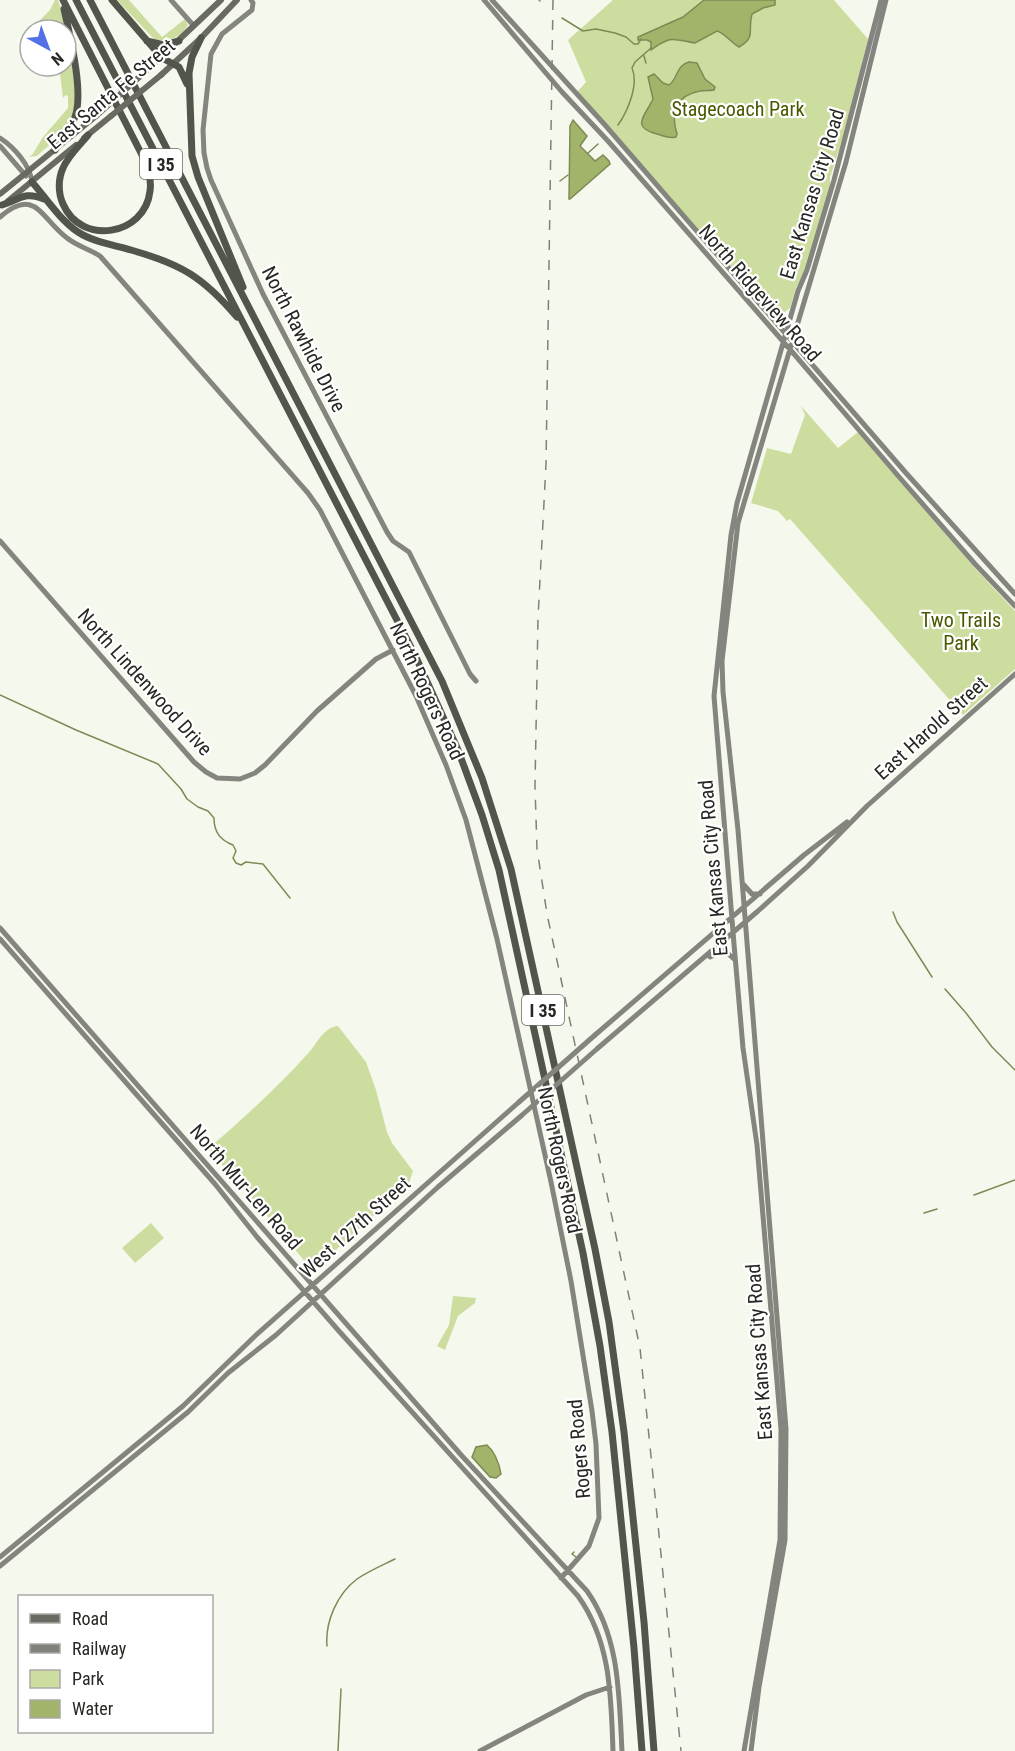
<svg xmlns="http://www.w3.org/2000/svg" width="1015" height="1751" viewBox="0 0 1015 1751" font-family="'Roboto Condensed',sans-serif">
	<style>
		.green { fill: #cddd9f }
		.water { fill: #a2b46a; stroke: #7d8a55; stroke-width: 1.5 }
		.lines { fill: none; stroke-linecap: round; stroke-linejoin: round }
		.stream { stroke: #7d8a55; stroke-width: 1.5 }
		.secondary { stroke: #83857e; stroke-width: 5 }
		.primary { stroke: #696b63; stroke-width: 6 }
		.highway { stroke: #52554b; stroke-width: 7 }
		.rail { stroke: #7f817a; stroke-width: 1.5; stroke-dasharray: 10 10; stroke-linecap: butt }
		.secondary-bridge { stroke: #83857e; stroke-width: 5 }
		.primary-bridge { stroke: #696b63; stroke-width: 6 }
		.labels { text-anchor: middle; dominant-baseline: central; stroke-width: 4.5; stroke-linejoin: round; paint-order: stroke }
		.shield { fill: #fff; stroke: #686866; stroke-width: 1.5 }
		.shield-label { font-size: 18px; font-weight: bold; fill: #272824 }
		.street-label { font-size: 20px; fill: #272824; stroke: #fff }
		.park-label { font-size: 20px; fill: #4a5900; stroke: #fff }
	</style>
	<rect width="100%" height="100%" fill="#f5f9ed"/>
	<path class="green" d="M 55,0 L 58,0 C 66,22 82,98 71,119 C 64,134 49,145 37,156 L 28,157 L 32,155 L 43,137 L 68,108 L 68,96 L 66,95 L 63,98 L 59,66 L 66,66 L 66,30 L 39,30 L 35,25 L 50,10 Z
		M 117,0 L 129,0 L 162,37 L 185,19 L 188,25 C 180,38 168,43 154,39 Z
		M 613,0 L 834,0 L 868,39 L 846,127 L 830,178 L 830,189 L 804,273 L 796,288 L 790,308 L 781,315 L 771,312 L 577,92 L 586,82 L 568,40 Z
		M 801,406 L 838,448 L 858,432 L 973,566 L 1015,611 L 1015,669 L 963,715 L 790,519 L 787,521 L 778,511 L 751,503 L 767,448 L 791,454 L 805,415 Z
		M 338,1026 L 366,1062 L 376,1090 L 387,1132 L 392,1143 L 413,1171 L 409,1183 L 323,1262 L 316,1261 L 307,1264 L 243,1187 L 210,1152 L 209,1148 C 244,1118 280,1085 311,1050 C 318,1041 325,1027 338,1026 Z
		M 151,1223 L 164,1238 L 135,1263 L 122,1248 Z
		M 453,1296 L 476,1298 L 475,1303 L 458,1316 L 445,1350 L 437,1346 L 449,1325 Z"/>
	<path class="water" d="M 704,0 L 775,0 L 775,5 L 763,8 L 752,14 C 747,32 757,36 739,47 C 730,42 726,34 717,31 L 695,43 C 672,39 672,35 651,50 L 651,42 L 647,40 L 638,40 L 638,37 L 683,17 Z
		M 689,62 L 697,63 L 705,79 L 715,87 L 714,90 C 710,91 704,90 700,91 C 677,95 670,112 677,134 L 676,137 C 669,139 664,136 657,134 C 630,127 645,116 653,99 L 648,77 L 654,74 L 663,83 L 669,85 C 678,79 676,65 689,62 Z
		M 573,120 L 587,136 L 580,146 L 595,161 L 603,155 L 609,161 L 610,164 L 570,199 L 569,199 L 570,126 Z
		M 487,1445 C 495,1452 499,1463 501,1474 L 496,1478 L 490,1477 L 472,1457 L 476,1447 Z"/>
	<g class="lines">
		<path class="stream" d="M 539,0 L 540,1
			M 562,18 L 583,31 L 596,29 L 615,33 L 626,37 L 634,44 L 638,44 L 641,39
			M 644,56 L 646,63
			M 618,125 C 628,111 639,84 632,68 L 635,62 L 651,48
			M 588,153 L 598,144
			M 560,181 L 568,175
			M 0,695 L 76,730 L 158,764 L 181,789 L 187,799 L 198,807 L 208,811 L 214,818 C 214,832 220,840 233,845 L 236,851 L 233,858 L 236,863 L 241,865 L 246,862 L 263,864 L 290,898
			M 893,912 L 897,922 L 932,977
			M 945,989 L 966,1013 L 992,1047 L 1015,1070
			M 974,1195 L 1015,1180
			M 924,1213 L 937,1209
			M 574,1552 L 572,1554 L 576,1557
			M 327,1646 C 325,1622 337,1594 357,1579 C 369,1571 383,1565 395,1559
			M 338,1751 L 341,1689"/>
		<path class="secondary" d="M 171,0 L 194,26
			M 251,0 L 253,3 L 252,10 L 222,34 L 211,54 L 203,130 L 204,153 L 207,168 L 211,180 L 263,294 L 387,532 L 393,541 L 409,552 L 470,674 L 476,681
			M 484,0 L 562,92 L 608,141 L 794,354 L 900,478 L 975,564 L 1015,606
			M 492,0 L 605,125 L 906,473 L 1015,594
			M 0,138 C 14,147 30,165 32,182
			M 0,146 L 26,176
			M 0,217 C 36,186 41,219 67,238 C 77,246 89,249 100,256 L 308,493 L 320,510 L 416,696 L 446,765 L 466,820 L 497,939 L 551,1182 L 571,1281 L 592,1411 L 596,1444 L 599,1518 L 589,1546 L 561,1578
			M 0,541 L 194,762 L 206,772 L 217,778 L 240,779 L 255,773 L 265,765 L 317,711 L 376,659 L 393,650
			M 744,885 L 752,894 L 760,894
			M 0,928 L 462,1456 L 587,1591 C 620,1638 619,1696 622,1751
			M 0,939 L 215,1184 L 257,1237 L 338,1330 L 578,1596 C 611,1642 611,1696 613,1751
			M 710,957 L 724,950 L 734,959
			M 595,1035 L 804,855 L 847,822
			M 598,1048 L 758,911 L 808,866 L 867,806 L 1015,674
			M 0,1557 L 183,1406 L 255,1336 L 519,1102
			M 0,1566 L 188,1412 L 228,1373 L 276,1335 L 438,1187 L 521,1116
			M 480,1751 L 586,1695 L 610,1687
			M 744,1751 L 780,1540 L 781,1429 L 757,1145 L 743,1048 L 734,944 L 714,696 L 731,535 L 737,503 L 798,291 L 807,270 L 834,180 L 881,0
			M 751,1751 L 759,1687 L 785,1540 L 786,1429 L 738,830 L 723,692 L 722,661 L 738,523 L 846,162 L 886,0"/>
		<path class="primary" d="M 147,70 L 221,0
			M 161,75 L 201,38 L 237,0
			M 84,138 L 111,116
			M 0,194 L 96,116
			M 8,201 L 76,145"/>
		<path class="highway" d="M 63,0 L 142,155 C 147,166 152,178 150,191 C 145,236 81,246 63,204 C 58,193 58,179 63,168 C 68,156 80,145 88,135
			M 76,0 L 414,653 L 458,750 L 482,815 L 499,870 L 583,1253 L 600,1346 L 612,1432 L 634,1648 L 642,1751
			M 90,0 L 442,681 L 482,778 L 511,869 L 595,1249 L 609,1322 L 624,1432 L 644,1622 L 654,1751
			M 112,0 L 162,58 L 179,67 L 187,84
			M 201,38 L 192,57 L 189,73 L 192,156 L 198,177 L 243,287
			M 147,41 L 164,45 L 179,41
			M 55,150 C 61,139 70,129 75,117 C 84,92 70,36 64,9
			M 32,182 C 46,198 60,220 78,232 C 93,242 114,245 131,250 C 181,264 203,277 237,317
			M 2,205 C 20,199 25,191 44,199"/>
		<path class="rail" d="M 553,0 L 546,464 L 538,618 L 535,786 L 537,849 L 547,914 L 640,1348 L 681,1751"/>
		<path class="secondary-bridge" d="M 519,1102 L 595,1035
			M 521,1116 L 598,1048"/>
		<path class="primary-bridge" d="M 96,116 L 147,70
			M 111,116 L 161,75"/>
	</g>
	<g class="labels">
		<g class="shield">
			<rect x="140" y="149" width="42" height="30" rx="4.5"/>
			<rect x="522" y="995" width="42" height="30" rx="4.5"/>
		</g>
		<g class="shield-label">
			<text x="161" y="164">I 35</text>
			<text x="543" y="1010">I 35</text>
		</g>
		<g class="street-label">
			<text transform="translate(111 94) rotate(-40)">East Santa Fe Street</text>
			<text transform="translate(812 194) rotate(-73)">East Kansas City Road</text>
			<text transform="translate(760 293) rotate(49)">North Ridgeview Road</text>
			<text transform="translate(304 339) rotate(63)">North Rawhide Drive</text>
			<text transform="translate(145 682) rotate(48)">North Lindenwood Drive</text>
			<text transform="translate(427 691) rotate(65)">North Rogers Road</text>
			<text transform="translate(931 728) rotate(-42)">East Harold Street</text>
			<text transform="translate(713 868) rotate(-95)">East Kansas City Road</text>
			<text transform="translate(560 1160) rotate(78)">North Rogers Road</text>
			<text transform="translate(246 1187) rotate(49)">North Mur-Len Road</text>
			<text transform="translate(355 1227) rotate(-42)">West 127th Street</text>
			<text transform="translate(759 1352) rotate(-94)">East Kansas City Road</text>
			<text transform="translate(579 1449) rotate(-95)">Rogers Road</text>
		</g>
		<g class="park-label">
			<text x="738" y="109">Stagecoach Park</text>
			<text x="961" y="620">Two Trails<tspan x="961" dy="23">Park</tspan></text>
		</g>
	</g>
	<rect x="18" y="1595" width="195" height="138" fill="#ffffff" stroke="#a9a9a7" stroke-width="1.5"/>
	<rect x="30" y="1614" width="30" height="9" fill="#696b63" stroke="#a9a9a7" stroke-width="1.5"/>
	<text x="72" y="1625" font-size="18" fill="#272824">Road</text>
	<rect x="30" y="1644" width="30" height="9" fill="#7f817a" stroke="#a9a9a7" stroke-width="1.5"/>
	<text x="72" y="1655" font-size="18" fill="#272824">Railway</text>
	<rect x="30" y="1670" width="30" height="18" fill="#cddd9f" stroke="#a9a9a7" stroke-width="1.5"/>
	<text x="72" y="1685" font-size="18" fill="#272824">Park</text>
	<rect x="30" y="1700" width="30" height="18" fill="#a2b46a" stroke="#a9a9a7" stroke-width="1.5"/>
	<text x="72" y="1715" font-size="18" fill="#272824">Water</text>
	<g transform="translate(48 48) rotate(139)"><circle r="28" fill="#ffffff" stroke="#a9a9a7" stroke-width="1.5"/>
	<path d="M0-4.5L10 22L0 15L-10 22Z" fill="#5470e6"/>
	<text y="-9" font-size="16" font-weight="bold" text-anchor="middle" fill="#272824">N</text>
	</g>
</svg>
